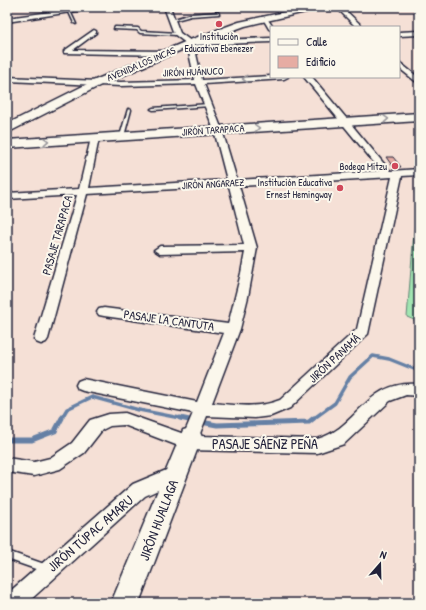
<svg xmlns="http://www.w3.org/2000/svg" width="426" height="610" viewBox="0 0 426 610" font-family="'Patrick Hand',sans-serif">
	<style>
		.green { fill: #a1e5b1; stroke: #628476 }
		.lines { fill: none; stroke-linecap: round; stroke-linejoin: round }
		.stream-far1 { stroke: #6580a5; stroke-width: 3.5 }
		.stream { stroke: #6580a5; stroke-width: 5 }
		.building { fill: #e6aca3; stroke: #22223b }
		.lane-casing { stroke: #22223b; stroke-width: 3 }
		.street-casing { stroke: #22223b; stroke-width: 3 }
		.secondary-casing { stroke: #22223b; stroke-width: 3 }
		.lane { fill: #fbf7ec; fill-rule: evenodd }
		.street { fill: #fbf7ec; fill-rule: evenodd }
		.secondary { fill: #fbf7ec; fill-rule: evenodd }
		.oneway { stroke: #99979c }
		.poi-dot { fill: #d1495b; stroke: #fbf7ec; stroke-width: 1.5 }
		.labels { text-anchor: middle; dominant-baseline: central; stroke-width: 4; stroke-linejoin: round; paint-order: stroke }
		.far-poi-label { font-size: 10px; fill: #22223b; stroke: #fbf7ec; text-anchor: end }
		.far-street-label { font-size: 10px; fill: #22223b; stroke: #fbf7ec }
		.street-label { font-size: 12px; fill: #22223b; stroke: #fbf7ec }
		.near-street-label { font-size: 14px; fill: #22223b; stroke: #fbf7ec }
	</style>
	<rect width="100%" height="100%" fill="#f5e0d6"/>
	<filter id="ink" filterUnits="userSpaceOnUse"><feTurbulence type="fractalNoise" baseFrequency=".025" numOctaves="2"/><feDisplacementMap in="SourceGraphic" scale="8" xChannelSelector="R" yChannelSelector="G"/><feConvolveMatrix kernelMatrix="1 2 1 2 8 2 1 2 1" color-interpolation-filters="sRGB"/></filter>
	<g filter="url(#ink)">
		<path class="green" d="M 414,192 L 419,193 L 419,328 L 414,320 L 407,317 L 417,196 Z"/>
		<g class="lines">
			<path class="stream-far1" d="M 61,419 L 67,409 L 92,397 L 139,410 L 185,419
				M 313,419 L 335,403 L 350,377 L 373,356 L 389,359 L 419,371"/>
			<path class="stream" d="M 180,418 L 194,421
				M 201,422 L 217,425 L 309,422 L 314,418
				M 7,440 L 32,440 L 55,431 L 62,418"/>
		</g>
		<path class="building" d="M 386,157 L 393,157 L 401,167 L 393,167 Z"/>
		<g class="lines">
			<g class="lane-casing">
				<path id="lane" d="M 8,9 L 10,10 L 7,15 Z
					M 68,10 L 70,11 L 76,24 L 74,23 Z
					M 218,12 L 219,14 L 191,16 L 172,21 L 171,20 L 191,14 Z
					M 115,27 L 138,28 L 141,31 L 177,33 L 178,34 L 177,35 L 140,33 L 137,30 L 114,29 Z
					M 209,104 L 210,104 L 210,106 L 153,110 L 151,109 L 153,108 Z
					M 128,109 L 131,110 L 124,136 L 122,137 L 120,136 Z
					M 7,551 L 50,566 L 51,569 L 50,572 L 47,573 L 7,559 Z"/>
			</g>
			<g class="street-casing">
				<path id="street" d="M 87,7 L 102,7 L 7,22 L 7,18 Z
					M 164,7 L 170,7 L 180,33 L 191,41 L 271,38 L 271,42 L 194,45 L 202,80 L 271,76 L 271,77 L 288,77 L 284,79 L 204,84 L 222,130 L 237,180 L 381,171 L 304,77 L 312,77 L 390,171 L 419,169 L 419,175 L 402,176 L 368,334 L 290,408 L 271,416 L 255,418 L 207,416 L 199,436 L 317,439 C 359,428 365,379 419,384 L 419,396 L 406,395 L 390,401 L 344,444 L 317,453 L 189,450 L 124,425 L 110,426 L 102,430 L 84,453 L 60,469 L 34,476 L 7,472 L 7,458 L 34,462 L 50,458 L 72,443 L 90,420 L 109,414 L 125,413 L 184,434 L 193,413 L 83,391 L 78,389 L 76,385 L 78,381 L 83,379 L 197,402 L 224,333 L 104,316 L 99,315 L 97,312 L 99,309 L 104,308 L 228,324 L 229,321 L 241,273 L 245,252 L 160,254 L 154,250 L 160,246 L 244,245 L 229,186 L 87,194 L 48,339 L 46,342 L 41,344 L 36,342 L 34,339 L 77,195 L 7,199 L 7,193 L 79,189 L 91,138 L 95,135 L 99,138 L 89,188 L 227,180 L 214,130 L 196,84 L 121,86 L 7,81 L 7,77 L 121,82 L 195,80 L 187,44 L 174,34 ZM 392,177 L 357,329 L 280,400 C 258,409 235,405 212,403 L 240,329 L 248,297 L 257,248 L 239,186 Z
					M 336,7 L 342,7 L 363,27 L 356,27 Z
					M 262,17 L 266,17 L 273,27 L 271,27 L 271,30 L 269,29 Z
					M 94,30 L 96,31 L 96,33 L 73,50 L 168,51 L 171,53 L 168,55 L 64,53 L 64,51 Z
					M 419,31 L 419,35 L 399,36 L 399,32 Z
					M 399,62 L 419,78 L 419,84 L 399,68 Z
					M 176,466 L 182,469 L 185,474 L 182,479 L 145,496 L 27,603 L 7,603 L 7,594 L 133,484 Z"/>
			</g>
			<g class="secondary-casing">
				<path id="secondary" d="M 308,7 L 356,7 L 352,9 L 310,11 L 245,26 L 193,45 L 103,84 L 7,133 L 7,124 L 95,80 L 187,41 L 239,22 Z
					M 419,113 L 419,121 L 7,148 L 7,140 Z
					M 191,428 L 199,430 L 202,437 L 139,603 L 111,603 L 180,437 L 183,430 Z"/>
			</g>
			<use href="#lane" class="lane"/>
			<use href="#street" class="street"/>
			<use href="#secondary" class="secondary"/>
		</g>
		<defs><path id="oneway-chevron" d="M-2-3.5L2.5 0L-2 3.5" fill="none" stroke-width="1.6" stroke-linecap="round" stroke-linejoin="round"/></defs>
		<g class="oneway">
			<use href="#oneway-chevron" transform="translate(245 79) rotate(176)"/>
			<use href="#oneway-chevron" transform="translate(386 119) rotate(-4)"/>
			<use href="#oneway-chevron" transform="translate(257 128) rotate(-4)"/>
			<use href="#oneway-chevron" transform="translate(46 141) rotate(-4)"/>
		</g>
	</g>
	<g class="poi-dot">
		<circle cx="219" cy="24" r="4"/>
		<circle cx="395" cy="166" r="4"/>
		<circle cx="340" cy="188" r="4"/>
	</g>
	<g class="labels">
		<g class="far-poi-label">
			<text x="219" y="36" text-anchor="middle">Institución<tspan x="219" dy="12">Educativa Ebenezer</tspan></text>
			<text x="387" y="166">Bodega Mitzu</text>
			<text x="332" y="182">Institución Educativa<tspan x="332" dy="12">Ernest Hemingway</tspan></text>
		</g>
		<g class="far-street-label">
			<text transform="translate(141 64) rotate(-23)">AVENIDA LOS INCAS</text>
			<text transform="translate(193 72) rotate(-2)">JIRÓN HUÁNUCO</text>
			<text transform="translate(213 130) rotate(-4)">JIRÓN TARAPACA</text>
			<text transform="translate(213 184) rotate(-3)">JIRÓN ANGARAEZ</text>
		</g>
		<g class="street-label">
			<text transform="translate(57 235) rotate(-74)">PASAJE TARAPACA</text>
			<text transform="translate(169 320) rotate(8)">PASAJE LA CANTUTA</text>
			<text transform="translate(334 358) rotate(-43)">JIRÓN PANAMÁ</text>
		</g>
		<g class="near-street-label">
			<text x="265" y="443">PASAJE SÁENZ PEÑA</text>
			<text transform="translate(158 520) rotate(-69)">JIRÓN HUALLAGA</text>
			<text transform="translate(90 533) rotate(-41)">JIRÓN TÚPAC AMARU</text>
		</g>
	</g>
	<rect width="426" height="610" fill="none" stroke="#fbf7ec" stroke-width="24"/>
	<rect x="12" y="12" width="402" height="586" fill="none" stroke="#22223b" stroke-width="1.5" filter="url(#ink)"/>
	<rect x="270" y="26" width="130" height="52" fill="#fbf7ec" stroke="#a4a2a5"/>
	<rect x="278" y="39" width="20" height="6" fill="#fbf7ec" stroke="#a4a2a5"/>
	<text x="306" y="46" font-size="12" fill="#22223b">Calle</text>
	<rect x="278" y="56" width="20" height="12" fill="#e6aca3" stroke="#a4a2a5"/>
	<text x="306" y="66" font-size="12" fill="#22223b">Edificio</text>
	<g transform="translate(380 564) rotate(20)" stroke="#fbf7ec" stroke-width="3" paint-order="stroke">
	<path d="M0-3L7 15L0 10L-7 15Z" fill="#22223b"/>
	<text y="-6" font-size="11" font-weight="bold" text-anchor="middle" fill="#22223b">N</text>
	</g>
</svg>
